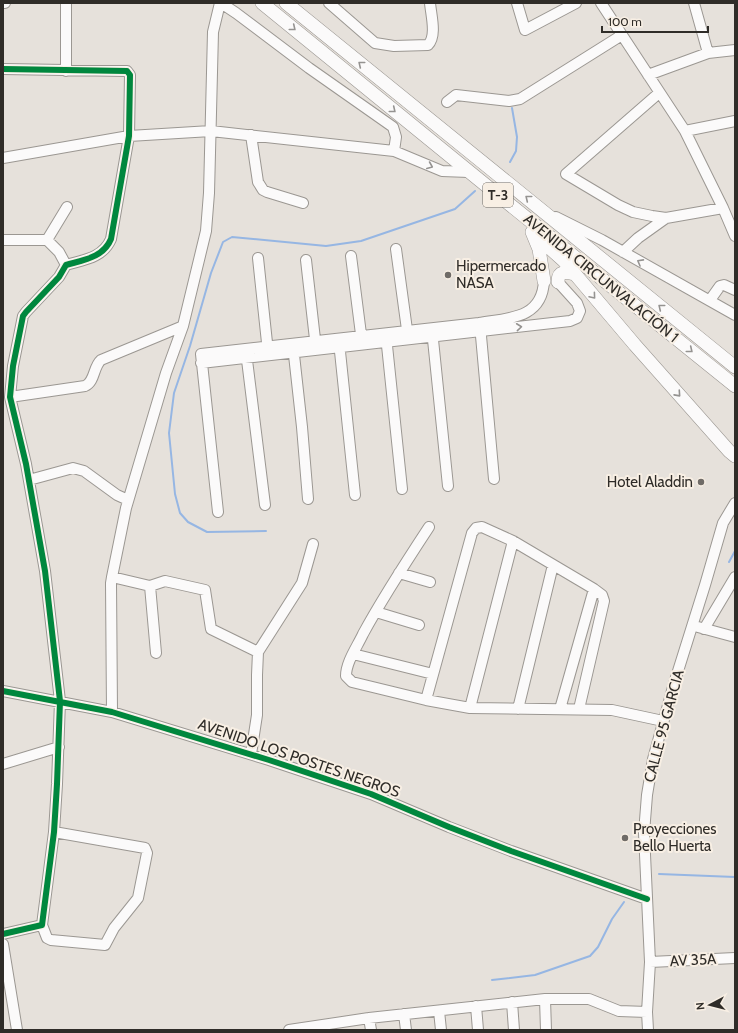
<svg xmlns="http://www.w3.org/2000/svg" width="738" height="1033" viewBox="0 0 738 1033" font-family="Cabin,sans-serif">
	<style>
		.lines { fill: none; stroke-linecap: round; stroke-linejoin: round }
		.stream { stroke: #96b6e3; stroke-width: 2 }
		.minor-casing { stroke: #9b9792; stroke-width: 12 }
		.major-casing { stroke: #9b9792; stroke-width: 14 }
		.minor { stroke: #fbfafa; stroke-width: 10 }
		.major { stroke: #fbfafa; stroke-width: 13 }
		.cycleway-casing { stroke: #f8efe4; stroke-width: 8 }
		.cycleway { stroke: #00873e; stroke-width: 6 }
		.oneway { stroke: #959391 }
		.poi-dot { fill: #6f6b67; stroke: #f8efe4; stroke-width: 1.5 }
		.labels { text-anchor: middle; dominant-baseline: central; stroke-width: 4; stroke-linejoin: round; paint-order: stroke }
		.shield { fill: #f8efe4; stroke: #6b6660; stroke-width: 1 }
		.shield-label { font-size: 14px; font-weight: bold; fill: #2f2c28 }
		.poi-label { font-size: 15px; fill: #2f2c28; stroke: #f8efe4; text-anchor: start }
		.street-label { font-size: 15px; fill: #2f2c28; stroke: #f8efe4 }
	</style>
	<rect width="100%" height="100%" fill="#e6e1db"/>
	<g class="lines">
		<path class="stream" d="M 510,162 L 516,151 L 517,137 L 512,108
			M 266,531 L 207,532 L 188,522 L 180,513 L 175,494 L 169,433 L 174,393 L 190,346 L 211,273 L 223,242 L 232,237 L 326,246 L 361,241 L 455,209 L 475,191
			M 729,562 L 735,551
			M 659,874 L 735,877
			M 492,980 L 535,975 L 590,956 L 598,947 L 612,919 L 624,902"/>
		<g class="minor-casing">
			<path id="minor" d="M 3,3 L 5,3
				M 221,3 L 236,13 L 309,68 L 393,127 L 396,137 L 394,151
				M 329,3 L 375,43 L 394,46 L 428,45 C 437,36 431,15 430,3
				M 517,3 L 525,30 L 576,3
				M 601,3 L 685,131 L 723,208 L 735,236
				M 694,3 L 708,53
				M 3,69 L 127,71 L 130,75 L 129,136 L 111,239 C 103,258 83,260 66,265 L 59,277 L 26,312 L 23,316 L 13,366 L 10,397 L 26,464 L 45,571 L 60,701 L 57,784 L 54,832 L 42,925 L 3,934
				M 66,71 L 66,3
				M 648,75 L 708,53 L 735,50
				M 659,93 L 566,174 L 618,205 L 633,212 L 652,216 L 666,218 L 723,208
				M 447,102 L 456,95 L 509,101 L 520,99 L 622,35
				M 685,131 L 735,121
				M 251,135 L 258,182 L 263,190 L 267,192 L 303,203
				M 3,158 L 129,136 L 211,131 L 394,151 L 442,171 L 469,172
				M 556,217 L 602,240 L 735,315
				M 3,240 L 47,240 L 59,252 L 66,265
				M 47,240 L 67,207
				M 396,249 L 408,337
				M 623,252 L 638,238 L 666,218
				M 351,256 L 362,342
				M 258,258 L 268,352
				M 306,260 L 316,348
				M 710,300 L 720,286 L 724,285 L 735,290
				M 480,325 L 494,479
				M 432,330 L 448,486
				M 386,336 L 402,489
				M 339,342 L 355,495
				M 293,346 L 302,427 L 308,499
				M 246,352 L 265,505
				M 201,363 L 570,321 L 577,318 L 580,311 L 577,303 L 558,282
				M 10,397 L 85,386 C 95,382 93,367 101,360 L 183,326
				M 29,480 L 73,468 L 84,471 L 117,495 L 128,500
				M 218,512 L 201,354 L 479,323 C 509,318 542,319 544,281
				M 429,527 C 406,562 383,597 363,634 C 357,647 346,662 346,676 L 352,682 L 426,700 L 470,708 L 612,710 L 663,721
				M 399,573 L 430,582
				M 112,577 L 150,586 L 165,581 L 205,590 L 211,629 L 258,652
				M 150,586 L 156,653
				M 376,612 L 419,625
				M 698,627 L 735,637
				M 704,629 L 735,577
				M 353,654 L 433,674
				M 3,691 L 112,712 L 269,760 L 371,794 L 449,827 L 511,851 L 647,899
				M 426,700 L 472,533 L 476,528 L 482,527 L 513,541 L 594,589 L 602,595 L 604,601 L 579,709
				M 470,708 L 513,541
				M 518,709 L 553,565
				M 560,709 L 594,589
				M 112,712 L 111,583 L 112,577 L 126,508 L 166,373 L 183,326 L 206,231 L 209,193 L 213,32 L 220,3
				M 251,754 L 257,715 L 257,675 L 258,652 L 302,583 L 313,544
				M 3,764 L 59,747
				M 42,925 L 47,938 L 51,940 L 105,945 L 114,928 L 138,898 L 147,853 L 145,848 L 54,832
				M 3,944 L 17,1030
				M 650,962 L 735,958
				M 545,999 L 546,1030
				M 512,1002 L 514,1030
				M 476,1006 L 478,1030
				M 439,1011 L 441,1030
				M 404,1014 L 406,1030
				M 369,1018 L 371,1030
				M 289,1030 L 369,1018 L 545,999 L 589,999 L 619,1011 L 647,1012
				M 648,1030 L 647,1012 L 650,962 L 644,833 L 647,795 L 653,759 L 673,687 L 705,585 L 723,523 L 735,503"/>
		</g>
		<g class="major-casing">
			<path id="major" d="M 262,3 L 488,187 L 735,386
				M 286,3 L 735,367
				M 532,232 L 539,249 L 544,281
				M 544,243 L 564,261 L 635,345 L 729,451 L 735,456
				M 558,282 C 558,270 566,272 575,274"/>
		</g>
		<use href="#minor" class="minor"/>
		<use href="#major" class="major"/>
		<g class="cycleway-casing">
			<path id="cycleway" d="M 3,69 L 127,71 L 130,75 L 129,136 L 111,239 C 103,258 83,260 66,265 L 59,277 L 26,312 L 23,316 L 13,366 L 10,397 L 26,464 L 45,571 L 60,701 L 57,784 L 54,832 L 42,925 L 3,934
				M 3,691 L 112,712 L 269,760 L 371,794 L 449,827 L 511,851 L 647,899"/>
		</g>
		<use href="#cycleway" class="cycleway"/>
	</g>
	<defs><path id="oneway-chevron" d="M-2-3.5L2.5 0L-2 3.5" fill="none" stroke-width="1.6" stroke-linecap="round" stroke-linejoin="round"/></defs>
	<g class="oneway">
		<use href="#oneway-chevron" transform="translate(293 28) rotate(39)"/>
		<use href="#oneway-chevron" transform="translate(361 64) rotate(-141)"/>
		<use href="#oneway-chevron" transform="translate(393 110) rotate(39)"/>
		<use href="#oneway-chevron" transform="translate(430 166) rotate(23)"/>
		<use href="#oneway-chevron" transform="translate(528 198) rotate(-141)"/>
		<use href="#oneway-chevron" transform="translate(640 262) rotate(-151)"/>
		<use href="#oneway-chevron" transform="translate(593 296) rotate(50)"/>
		<use href="#oneway-chevron" transform="translate(661 307) rotate(-141)"/>
		<use href="#oneway-chevron" transform="translate(519 327) rotate(-6)"/>
		<use href="#oneway-chevron" transform="translate(690 350) rotate(39)"/>
		<use href="#oneway-chevron" transform="translate(678 394) rotate(48)"/>
	</g>
	<g class="poi-dot">
		<circle cx="448" cy="275" r="4"/>
		<circle cx="701" cy="482" r="4"/>
		<circle cx="625" cy="838" r="4"/>
	</g>
	<g class="labels">
		<rect class="shield" x="483" y="183" width="30" height="24" rx="3"/>
		<g class="shield-label">
			<text x="498" y="195">T-3</text>
		</g>
		<g class="poi-label">
			<text x="456" y="266">Hipermercado<tspan x="456" dy="17">NASA</tspan></text>
			<text x="693" y="482" text-anchor="end">Hotel Aladdin</text>
			<text x="633" y="829">Proyecciones<tspan x="633" dy="17">Bello Huerta</tspan></text>
		</g>
		<g class="street-label">
			<text transform="translate(601 278) rotate(39)">AVENIDA CIRCUNVALACIÓN 1</text>
			<text transform="translate(664 726) rotate(-75)">CALLE 95 GARCIA</text>
			<text transform="translate(299 758) rotate(19)">AVENIDO LOS POSTES NEGROS</text>
			<text transform="translate(693 960) rotate(-3)">AV 35A</text>
		</g>
	</g>
	<rect width="738" height="1033" fill="none" stroke="#2f2c28" stroke-width="8"/>
	<g transform="translate(710 1005) rotate(263)" stroke="#f8efe4" stroke-width="3" paint-order="stroke">
	<path d="M0-3L7 15L0 10L-7 15Z" fill="#2f2c28"/>
	<text y="-6" font-size="11" font-weight="bold" text-anchor="middle" fill="#2f2c28">N</text>
	</g>
	<path d="M602 26v6h106v-6" fill="none" stroke="#2f2c28" stroke-width="2"/>
	<text x="608" y="26" font-size="12" fill="#2f2c28" stroke="#f8efe4" stroke-width="3" paint-order="stroke">100 m</text>
</svg>
